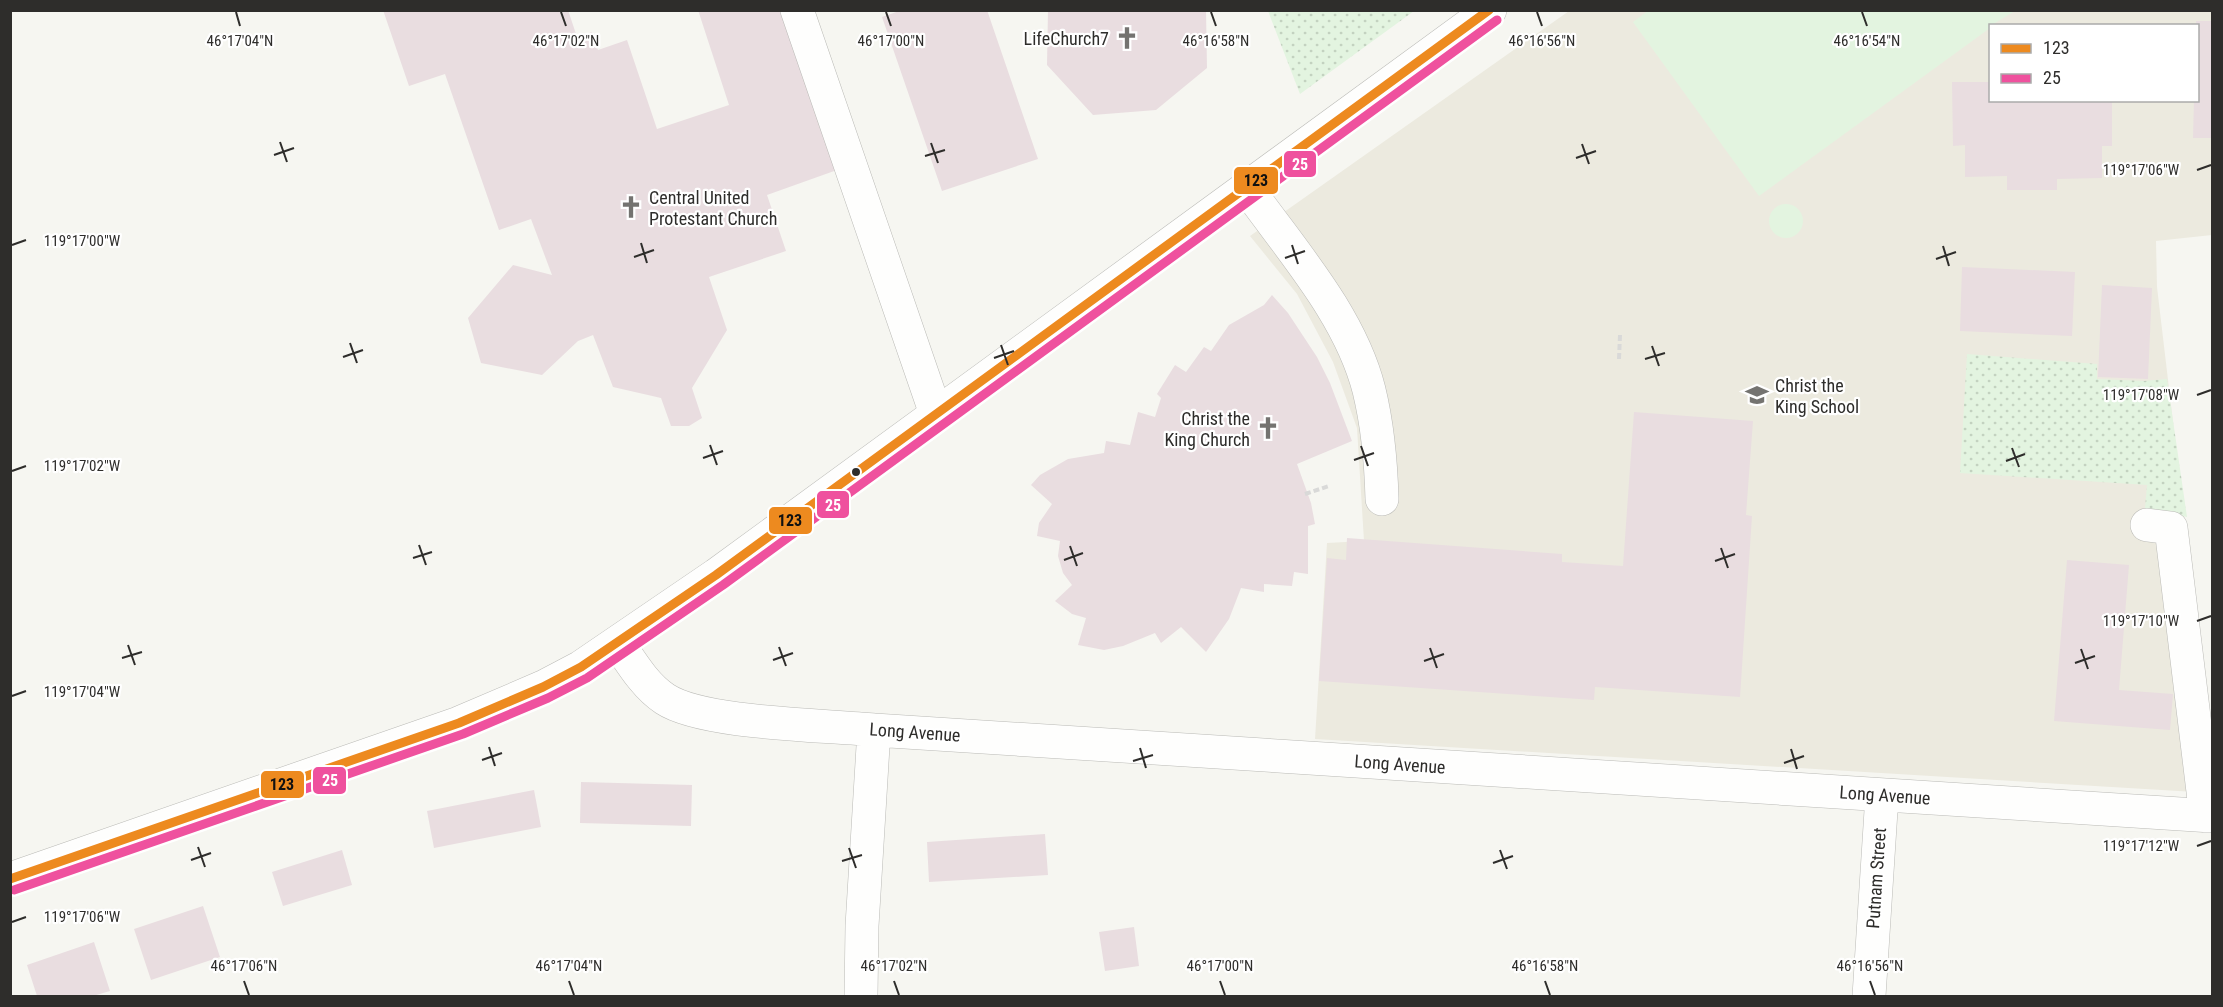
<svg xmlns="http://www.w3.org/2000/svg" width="2223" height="1007" viewBox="0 0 2223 1007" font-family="'Roboto Condensed',sans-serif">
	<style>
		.built { fill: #eceadf; fill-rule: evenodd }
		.green { fill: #e3f4e0 }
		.park { fill: url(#park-dots) }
		.building { fill: #e9dde0 }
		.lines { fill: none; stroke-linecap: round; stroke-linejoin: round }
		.minor-casing { stroke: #babab6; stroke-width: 34 }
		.major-casing { stroke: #babab6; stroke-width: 34 }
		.path { stroke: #d9d9d8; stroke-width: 4; stroke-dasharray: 6 3; stroke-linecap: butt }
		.minor { stroke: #fefefd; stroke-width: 33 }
		.major { stroke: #fefefd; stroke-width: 33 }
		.bus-1-casing { stroke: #fff; stroke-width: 14 }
		.bus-2-casing { stroke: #fff; stroke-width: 14 }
		.bus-1 { stroke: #ed8a1f; stroke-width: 9 }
		.bus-2 { stroke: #ef519e; stroke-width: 9 }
		.ticks { fill: none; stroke: #2e2d2b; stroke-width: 2 }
		.bus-dot { fill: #2e2d2b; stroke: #fff; stroke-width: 2 }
		.labels { text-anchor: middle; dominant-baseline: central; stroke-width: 4.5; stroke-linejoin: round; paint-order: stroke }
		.poi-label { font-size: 18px; fill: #2e2d2b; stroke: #fff; text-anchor: end }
		.street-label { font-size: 18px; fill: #2e2d2b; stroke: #fff }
		.ticks-label { font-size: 15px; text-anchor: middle; fill: #2e2d2b; stroke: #fff; stroke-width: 4.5; stroke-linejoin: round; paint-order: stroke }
		.line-badge { stroke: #fff; stroke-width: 2 }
		.badge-label { font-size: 16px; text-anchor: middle; font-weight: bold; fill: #fff }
		.pale-badge-label { font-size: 16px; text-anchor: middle; font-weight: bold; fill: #111 }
	</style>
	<defs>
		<pattern id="park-dots" width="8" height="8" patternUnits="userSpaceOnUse" patternTransform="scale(1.5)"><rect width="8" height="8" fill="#e3f4e0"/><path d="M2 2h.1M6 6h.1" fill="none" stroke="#c3d2c0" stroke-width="1.8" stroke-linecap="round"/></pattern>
	</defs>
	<rect width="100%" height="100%" fill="#f6f6f1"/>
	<path class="built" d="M 1569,11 L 2212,11 L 2212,235 L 2156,241 L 2157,287 L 2212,751 L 2212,793 L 1315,739 L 1327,543 L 1364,541 L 1357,428 L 1333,362 L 1297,294 L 1250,236 ZM 1990,26 L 2198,26 L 2198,100 L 1990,100 Z"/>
	<path class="green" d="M 1649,10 L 2015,10 L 2015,11 L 1990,26 L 1990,28 L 1759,196 L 1633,22 Z
		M1769 221a17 17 0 1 1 34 0a17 17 0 1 1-34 0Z"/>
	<path class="park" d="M 1268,11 L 1414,11 L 1300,94 Z
		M 1967,354 L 2097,364 L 2097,379 L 2144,381 L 2167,379 L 2187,517 L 2145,508 L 2147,485 L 1960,473 Z"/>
	<path class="building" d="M 383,10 L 568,10 L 577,37 L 592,32 L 598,50 L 627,40 L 657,129 L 729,105 L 698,10 L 782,10 L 837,170 L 767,195 L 786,251 L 709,277 L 727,330 L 692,388 L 702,418 L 689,426 L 671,426 L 661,398 L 613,387 L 593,335 L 578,341 L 542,375 L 481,363 L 468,318 L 513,265 L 552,275 L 531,219 L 499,230 L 445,74 L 409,86 Z
		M 902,10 L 987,10 L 1038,159 L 942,191 L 882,17 Z
		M 1048,10 L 1206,10 L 1207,68 L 1156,110 L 1093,115 L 1047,65 Z
		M 2196,21 L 2212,21 L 2212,138 L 2193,138 L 2194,100 L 2198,100 Z
		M 1952,82 L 1990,82 L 1990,100 L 2112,100 L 2112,146 L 2102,146 L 2102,178 L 2057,179 L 2057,190 L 2007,190 L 2007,176 L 1965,177 L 1965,145 L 1953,146 Z
		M 1962,267 L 2075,272 L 2072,336 L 1960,331 Z
		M 2102,285 L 2152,288 L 2148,379 L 2098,377 Z
		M 1272,295 L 1288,313 L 1317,357 L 1330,383 L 1352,441 L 1297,464 L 1311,503 L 1315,524 L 1308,526 L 1308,574 L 1294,572 L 1292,586 L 1264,584 L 1264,592 L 1241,588 L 1229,619 L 1206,652 L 1181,627 L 1161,643 L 1155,633 L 1123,646 L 1104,650 L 1078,645 L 1086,618 L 1072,614 L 1055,601 L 1072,585 L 1063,573 L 1058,556 L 1060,541 L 1037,536 L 1039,523 L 1052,504 L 1031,485 L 1040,475 L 1068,459 L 1104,453 L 1106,441 L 1130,445 L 1138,412 L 1155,417 L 1161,398 L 1157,394 L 1175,365 L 1186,372 L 1204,347 L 1211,351 L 1229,325 L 1264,305 Z
		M 1634,412 L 1753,421 L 1746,515 L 1752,516 L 1740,697 L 1595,687 L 1594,700 L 1319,681 L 1327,558 L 1346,560 L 1347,538 L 1562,554 L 1562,562 L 1623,566 Z
		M 2067,560 L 2129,565 L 2119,690 L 2173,694 L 2170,730 L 2054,721 Z
		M 581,782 L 692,785 L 691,826 L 580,823 Z
		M 534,790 L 541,827 L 434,848 L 427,811 Z
		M 1045,834 L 1048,875 L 929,882 L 927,842 Z
		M 342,850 L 352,885 L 283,906 L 272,872 Z
		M 203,906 L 220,957 L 151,980 L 134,929 Z
		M 1134,927 L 1139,966 L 1105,971 L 1099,932 Z
		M 94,942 L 110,991 L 93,996 L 37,996 L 27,965 Z"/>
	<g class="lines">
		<g class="minor-casing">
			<path id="minor" d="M 797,10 L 936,414
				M 1247,188 C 1291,250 1350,315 1369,390 C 1378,427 1381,462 1382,499
				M 2147,525 L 2171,528 L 2206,816
				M 618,643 C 631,662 645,686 665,699 C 703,724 825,725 874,730 L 2212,816
				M 861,996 L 862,926 L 874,730
				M 1869,996 L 1882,795"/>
		</g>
		<g class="major-casing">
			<path id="major" d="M 10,879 L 459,723 L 543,687 L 581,667 L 716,575 L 1490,10"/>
		</g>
		<path class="path" d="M 1619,359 L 1620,335
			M 1305,494 L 1329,486"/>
		<use href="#minor" class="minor"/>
		<use href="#major" class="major"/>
		<g class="bus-1-casing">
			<path id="bus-1" d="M 10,879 L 459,723 L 543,687 L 581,667 L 716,575 L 1489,10"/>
		</g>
		<g class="bus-2-casing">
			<path id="bus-2" d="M 14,890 L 463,734 L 548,698 L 587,678 L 723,585 L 1497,20"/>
		</g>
		<use href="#bus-1" class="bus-1"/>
		<use href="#bus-2" class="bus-2"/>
	</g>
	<path class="ticks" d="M 236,12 L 240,26M 561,12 L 566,26M 886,12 L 891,26M 1211,12 L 1216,26M 1537,12 L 1542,26M 1862,12 L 1867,26M 280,142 L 287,162M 931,143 L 938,163M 1582,144 L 1589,164M 274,155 L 294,148M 925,156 L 945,150M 1576,158 L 1596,151M 2197,170 L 2211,165M 641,243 L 647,263M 12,245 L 26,240M 1292,245 L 1298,264M 1943,246 L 1949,266M 634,257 L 654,250M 1285,258 L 1305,251M 1936,259 L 1956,252M 350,343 L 357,363M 1001,345 L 1008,365M 1652,346 L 1659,366M 343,357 L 363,350M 994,358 L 1014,351M 1645,359 L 1665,353M 2197,395 L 2211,390M 710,445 L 717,465M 1361,446 L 1368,466M 2012,448 L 2019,467M 703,458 L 723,451M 1354,460 L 1374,453M 2006,461 L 2025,454M 12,471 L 26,466M 419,545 L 426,565M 1070,546 L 1077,566M 1721,548 L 1728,568M 413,558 L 432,552M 1064,560 L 1083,553M 1715,561 L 1735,554M 2197,621 L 2211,616M 128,645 L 135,665M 779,647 L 786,666M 1430,648 L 1437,668M 2081,649 L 2088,669M 122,658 L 142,652M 773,660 L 793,653M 1424,661 L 1444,654M 2075,663 L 2095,656M 12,696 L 26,691M 489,747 L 495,766M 1140,748 L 1146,768M 1791,749 L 1797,769M 482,760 L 502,753M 1133,761 L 1153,755M 1784,763 L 1804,756M 2197,846 L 2211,841M 198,847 L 205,867M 849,848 L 856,868M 1500,850 L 1507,869M 191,860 L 211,853M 842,861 L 862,855M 1493,863 L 1513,856M 12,922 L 26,917M 244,981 L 249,995M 569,981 L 574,995M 894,981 L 899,995M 1220,981 L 1225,995M 1545,981 L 1550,995M 1870,981 L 1875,995"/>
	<defs>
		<g id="church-bare" transform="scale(1.8)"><path d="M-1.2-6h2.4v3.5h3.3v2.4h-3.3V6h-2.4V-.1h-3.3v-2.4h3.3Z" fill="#747370" stroke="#fff" stroke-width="2.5" paint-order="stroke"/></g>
		<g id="school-bare" transform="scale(1.8)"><path d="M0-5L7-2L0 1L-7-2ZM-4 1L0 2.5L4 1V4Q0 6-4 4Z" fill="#747370" stroke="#fff" stroke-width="2.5" paint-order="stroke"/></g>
	</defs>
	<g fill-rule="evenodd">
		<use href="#church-bare" x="1127" y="38"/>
		<use href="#church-bare" x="631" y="207"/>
		<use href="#school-bare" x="1757" y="395"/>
		<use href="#church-bare" x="1268" y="428"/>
	</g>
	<circle class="bus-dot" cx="856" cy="472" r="5"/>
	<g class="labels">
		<g class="poi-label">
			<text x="1109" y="38">LifeChurch7</text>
			<text x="649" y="197" text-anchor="start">Central United<tspan x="649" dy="21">Protestant Church</tspan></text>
			<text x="1775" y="385" text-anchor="start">Christ the<tspan x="1775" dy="21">King School</tspan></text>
			<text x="1250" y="418">Christ the<tspan x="1250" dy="21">King Church</tspan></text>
		</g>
		<g class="street-label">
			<text transform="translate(915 732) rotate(4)">Long Avenue</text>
			<text transform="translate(1400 764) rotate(4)">Long Avenue</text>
			<text transform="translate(1885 795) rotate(4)">Long Avenue</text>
			<text transform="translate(1876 878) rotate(-86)">Putnam Street</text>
		</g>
	</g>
	<g class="ticks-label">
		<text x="240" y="46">46°17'04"N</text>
		<text x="566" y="46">46°17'02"N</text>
		<text x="891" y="46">46°17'00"N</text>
		<text x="1216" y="46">46°16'58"N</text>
		<text x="1542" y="46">46°16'56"N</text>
		<text x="1867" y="46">46°16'54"N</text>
		<text x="2141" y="175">119°17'06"W</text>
		<text x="82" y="246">119°17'00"W</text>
		<text x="2141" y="400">119°17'08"W</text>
		<text x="82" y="471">119°17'02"W</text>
		<text x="2141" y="626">119°17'10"W</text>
		<text x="82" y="697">119°17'04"W</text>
		<text x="2141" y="851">119°17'12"W</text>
		<text x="82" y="922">119°17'06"W</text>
		<text x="244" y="971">46°17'06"N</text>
		<text x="569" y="971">46°17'04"N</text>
		<text x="894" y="971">46°17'02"N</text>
		<text x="1220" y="971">46°17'00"N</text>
		<text x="1545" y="971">46°16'58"N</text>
		<text x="1870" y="971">46°16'56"N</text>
	</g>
	<g class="line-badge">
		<rect x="1283" y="150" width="34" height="28" rx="6" fill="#ef519e"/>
		<rect x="1233" y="166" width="46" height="29" rx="6" fill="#ed8a1f"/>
		<rect x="816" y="490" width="34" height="29" rx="6" fill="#ef519e"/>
		<rect x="768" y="506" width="45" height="29" rx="6" fill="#ed8a1f"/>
		<rect x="312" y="766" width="35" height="29" rx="6" fill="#ef519e"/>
		<rect x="260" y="770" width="45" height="29" rx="6" fill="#ed8a1f"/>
	</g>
	<g class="badge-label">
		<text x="1300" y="170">25</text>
		<text x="833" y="511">25</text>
		<text x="330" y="786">25</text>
	</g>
	<g class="pale-badge-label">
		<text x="1256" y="186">123</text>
		<text x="790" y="526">123</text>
		<text x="282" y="790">123</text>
	</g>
	<rect width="2223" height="1007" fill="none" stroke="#2e2d2b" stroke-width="24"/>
	<rect x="1989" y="24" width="210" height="78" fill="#ffffff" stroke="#ababaa" stroke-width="1.5"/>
	<rect x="2001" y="44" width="30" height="9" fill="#ed8a1f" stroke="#ababaa" stroke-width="1.5"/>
	<text x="2043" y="54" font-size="18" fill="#2e2d2b">123</text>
	<rect x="2001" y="74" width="30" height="9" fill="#ef519e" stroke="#ababaa" stroke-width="1.5"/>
	<text x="2043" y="84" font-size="18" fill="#2e2d2b">25</text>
</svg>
